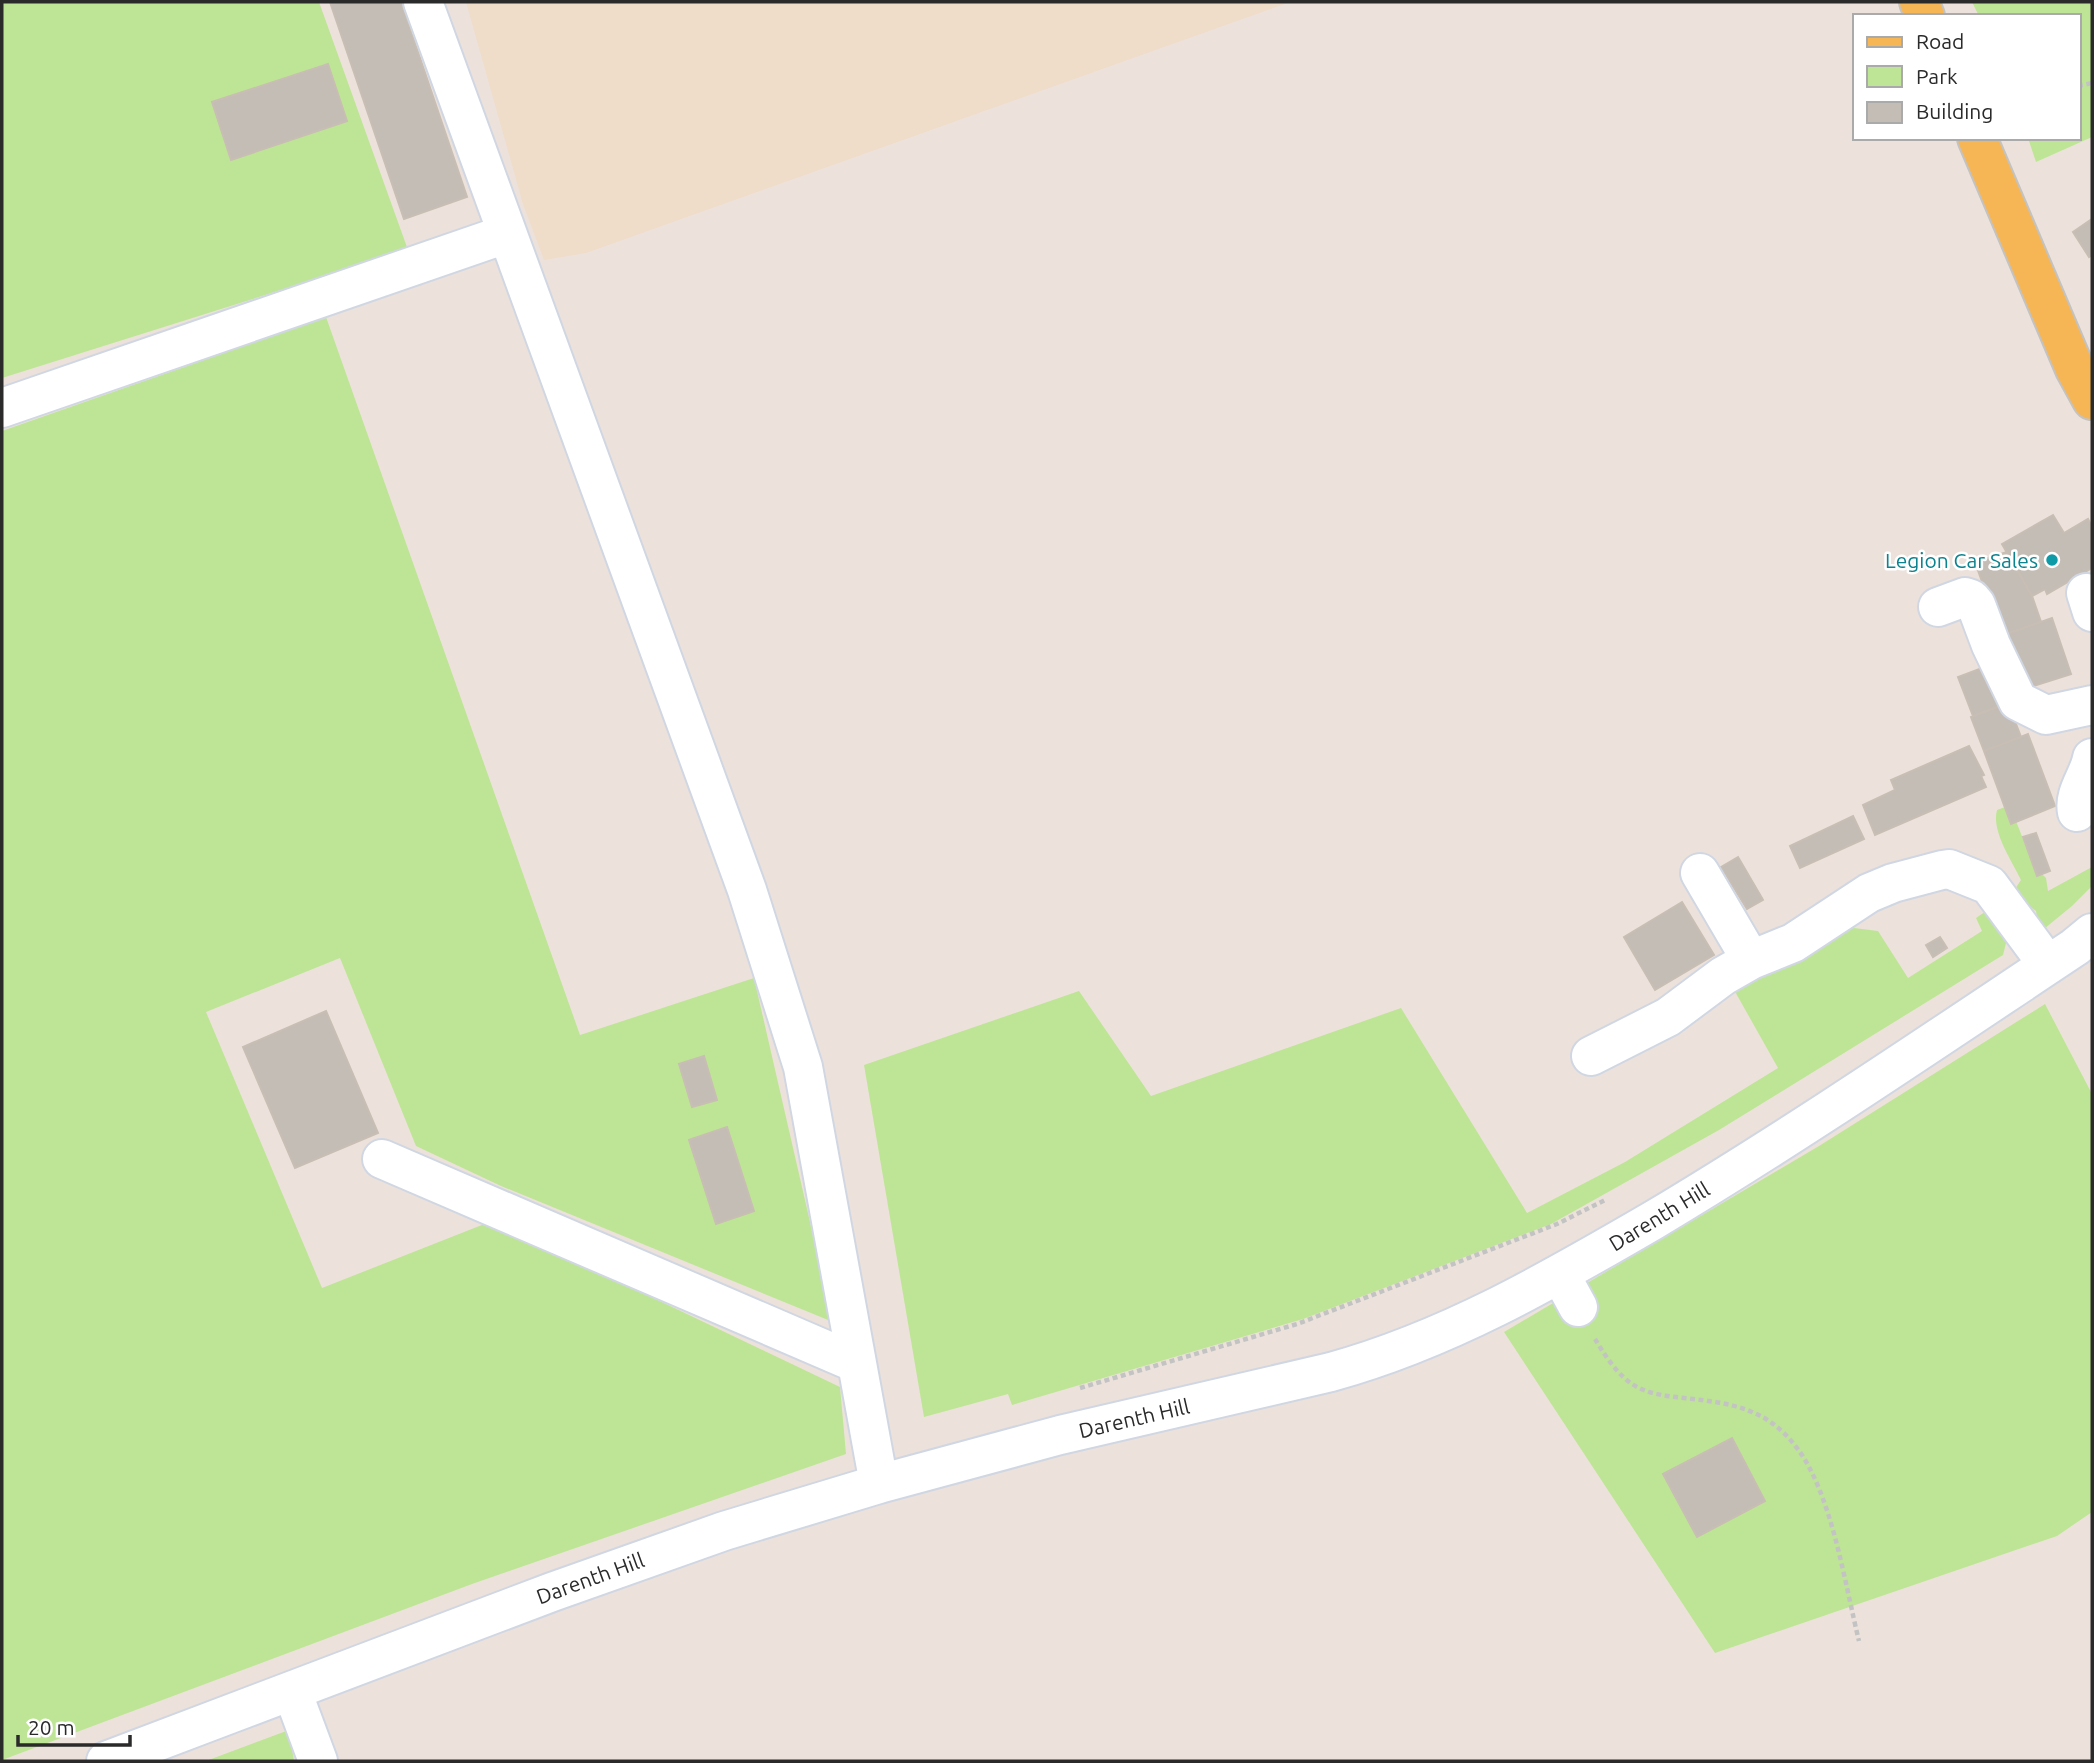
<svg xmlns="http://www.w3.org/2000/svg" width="2094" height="1763" viewBox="0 0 2094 1763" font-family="Ubuntu,sans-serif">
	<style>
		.education { fill: #efdcc9 }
		.green { fill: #bee595; fill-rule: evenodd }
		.building { fill: #c4bdb6; stroke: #c8beb4; stroke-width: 2 }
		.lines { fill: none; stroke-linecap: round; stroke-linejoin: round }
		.minor-casing { stroke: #d0d7e3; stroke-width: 42 }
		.major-casing { stroke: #c3c3c3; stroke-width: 42 }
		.path { stroke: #c3c3c3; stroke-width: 4.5; stroke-dasharray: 5 3.5; stroke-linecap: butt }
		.minor { stroke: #fff; stroke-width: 38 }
		.major { stroke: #f6b656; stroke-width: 38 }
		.culture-dot { fill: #0f9aa8; stroke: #fff; stroke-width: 2.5 }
		.labels { text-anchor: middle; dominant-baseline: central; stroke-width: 5; stroke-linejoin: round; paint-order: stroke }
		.culture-label { font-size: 21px; fill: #0d838f; stroke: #fff; text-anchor: end }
		.street-label { font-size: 21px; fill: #2a2a2a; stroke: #fff }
	</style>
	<rect width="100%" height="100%" fill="#ece2db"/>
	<path class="education" d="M 466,2 L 1290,2 L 586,253 L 544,260 L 523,204 Z"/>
	<path class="green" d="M 2,2 L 319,2 L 408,250 L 2,378 ZM 328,64 L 347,121 L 230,159 L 212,102 Z
		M 1972,2 L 2092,2 L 2092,137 L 2036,162 L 2028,138 L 2078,138 L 2078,16 L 1979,16 Z
		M 326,317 L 580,1035 L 754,978 L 833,1322 L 501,1186 L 416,1146 L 340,958 L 206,1012 L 322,1288 L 492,1221 L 840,1387 L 846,1454 L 472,1584 L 2,1760 L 2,431 ZM 704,1056 L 717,1100 L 692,1107 L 679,1064 ZM 726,1127 L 754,1211 L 717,1224 L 689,1140 Z
		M 2005,807 L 2011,823 L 2016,821 L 2037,875 L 2042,874 L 2046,878 L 2048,891 L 2092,867 L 2092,886 L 2072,906 L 2039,933 L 2036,911 L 2016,897 L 2015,889 L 2021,880 C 2012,861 1991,831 1997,810 Z
		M 1989,909 L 2008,935 L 2003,955 L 1719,1130 L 1551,1224 L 1303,1319 L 1012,1405 L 1008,1394 L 924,1417 L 864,1065 L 1079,991 L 1151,1096 L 1401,1008 L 1527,1213 L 1625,1162 L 1778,1068 L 1733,988 L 1846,927 L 1878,931 L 1908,978 L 1982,931 L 1976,918 Z
		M 2045,1004 L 2092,1094 L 2092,1512 L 2057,1536 L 1715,1653 L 1504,1332 L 1819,1146 ZM 1731,1438 L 1765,1501 L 1697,1537 L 1664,1475 Z
		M 289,1730 L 294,1761 L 206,1761 Z"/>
	<path class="building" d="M 330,2 L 401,2 L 467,197 L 404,219 Z
		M 328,64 L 347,121 L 231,160 L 212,102 Z
		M 2092,219 L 2092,255 L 2089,257 L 2073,232 Z
		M 2053,515 L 2064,533 L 2088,519 L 2092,527 L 2092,568 L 2047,594 L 2045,589 L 2032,596 L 2002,544 Z
		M 2007,552 L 2032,596 L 2041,622 L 2006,634 L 1991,607 L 1975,562 Z
		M 2052,618 L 2071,674 L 2024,689 L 2006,634 Z
		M 1990,665 L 2005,704 L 1973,716 L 1958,677 Z
		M 2008,703 L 2021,737 L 1984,751 L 1971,717 Z
		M 2028,734 L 2055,806 L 2011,824 L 1984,751 Z
		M 1969,746 L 1984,775 L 1981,776 L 1986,787 L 1875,835 L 1863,805 L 1895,790 L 1891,780 Z
		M 1853,816 L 1864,839 L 1800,868 L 1790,846 Z
		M 2036,833 L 2050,871 L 2037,876 L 2023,837 Z
		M 1738,857 L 1763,900 L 1747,909 L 1721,867 Z
		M 1682,902 L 1714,955 L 1655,990 L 1624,937 Z
		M 1940,937 L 1947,948 L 1933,957 L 1926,945 Z
		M 326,1011 L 378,1133 L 295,1168 L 243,1047 Z
		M 704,1056 L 717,1100 L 692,1107 L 679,1064 Z
		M 727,1127 L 754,1211 L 716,1224 L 689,1140 Z
		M 1732,1438 L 1765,1501 L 1697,1537 L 1663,1474 Z"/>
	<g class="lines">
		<g class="minor-casing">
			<path id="minor" d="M 423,2 L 747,890 L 803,1067 L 879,1484
				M 2,408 L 506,234
				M 2086,593 L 2092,612
				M 1938,607 L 1965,597 L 1971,599 L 1976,605 L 1991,645 L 2018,701 L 2046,715 L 2092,705
				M 2077,812 C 2073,793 2089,776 2092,758
				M 1700,873 L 1751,960
				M 1591,1056 L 1668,1017 L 1723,976 L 1751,960 L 1793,943 L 1869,893 L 1893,883 L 1942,870 L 1949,869 L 1989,885 L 2048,965
				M 382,1159 L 856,1363
				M 1560,1274 L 1578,1307
				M 292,1691 L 318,1761
				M 106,1761 L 552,1592 L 724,1531 L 879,1484 L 1060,1435 L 1331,1372 C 1447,1340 1549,1281 1652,1221 C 1796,1135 1935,1040 2075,947 L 2092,933"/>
		</g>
		<g class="major-casing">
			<path id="major" d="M 1919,2 L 1925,16
				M 1977,138 L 2075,369 L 2092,400"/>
		</g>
		<path class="path" d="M 2078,86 L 2092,83
			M 1595,1339 C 1604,1354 1617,1374 1632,1384 C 1647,1394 1666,1396 1684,1398 C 1731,1403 1767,1408 1797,1448 C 1832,1494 1845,1585 1859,1641
			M 1080,1388 L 1297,1324 L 1557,1224 L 1605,1200"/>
		<use href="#minor" class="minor"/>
		<use href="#major" class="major"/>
	</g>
	<circle class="culture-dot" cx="2052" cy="560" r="7"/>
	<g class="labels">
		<g class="culture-label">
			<text x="2038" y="560">Legion Car Sales</text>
		</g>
		<g class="street-label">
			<text transform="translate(1659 1216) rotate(-31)">Darenth Hill</text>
			<text transform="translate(1134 1418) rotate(-13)">Darenth Hill</text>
			<text transform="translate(590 1578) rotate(-20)">Darenth Hill</text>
		</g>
	</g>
	<rect width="2094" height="1763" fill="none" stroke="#2a2a2a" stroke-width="7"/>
	<rect x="1853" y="14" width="228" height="126" fill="#ffffff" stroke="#aaaaaa" stroke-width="2"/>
	<rect x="1867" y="37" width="35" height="10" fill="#f6b656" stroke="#aaaaaa" stroke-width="2"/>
	<text x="1916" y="49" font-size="21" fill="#2a2a2a">Road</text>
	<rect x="1867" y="66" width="35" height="21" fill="#bee595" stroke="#aaaaaa" stroke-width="2"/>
	<text x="1916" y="84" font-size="21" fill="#2a2a2a">Park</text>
	<rect x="1867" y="102" width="35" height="21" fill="#c4bdb6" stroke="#aaaaaa" stroke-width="2"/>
	<text x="1916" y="119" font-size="21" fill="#2a2a2a">Building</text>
	<path d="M18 1735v10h112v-10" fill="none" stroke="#2a2a2a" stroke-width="3.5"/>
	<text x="28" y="1735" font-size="21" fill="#2a2a2a" stroke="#ffffff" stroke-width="5" paint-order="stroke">20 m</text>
</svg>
